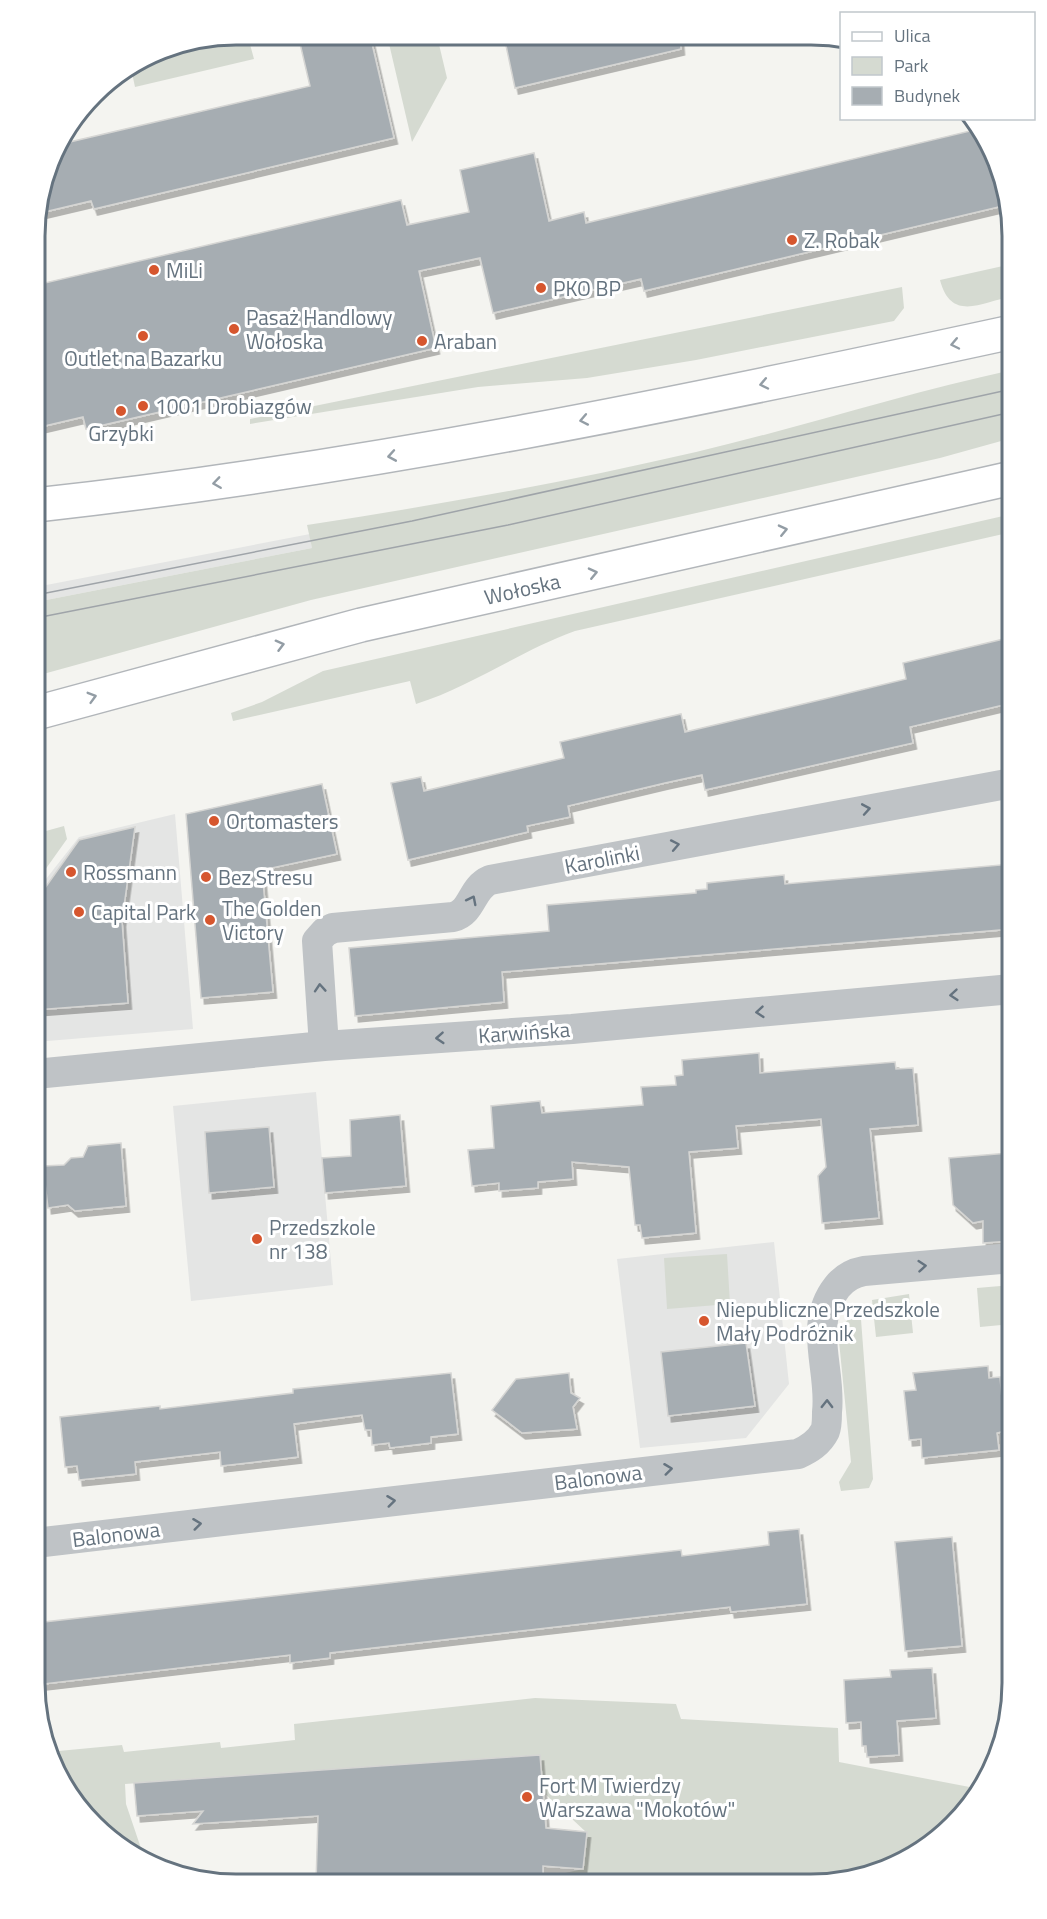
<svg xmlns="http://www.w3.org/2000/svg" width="1047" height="1919" viewBox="0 0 1047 1919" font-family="'Titillium Web',sans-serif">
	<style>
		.built { fill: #e4e5e4 }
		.green { fill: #d5dad1 }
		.building { fill: #a6adb2; stroke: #d5d5d3; stroke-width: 1.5; filter: url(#shadow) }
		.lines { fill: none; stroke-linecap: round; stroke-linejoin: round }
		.secondary-casing { stroke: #b2b6ba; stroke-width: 36 }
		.street { stroke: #bfc3c6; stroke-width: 30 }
		.secondary { stroke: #fff; stroke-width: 33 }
		.tram { stroke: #9fa4a9; stroke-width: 1.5 }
		.oneway { stroke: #939da5 }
		.oneway2 { stroke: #65737f }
		.poi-dot { fill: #d6562e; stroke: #fff; stroke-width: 2 }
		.labels { text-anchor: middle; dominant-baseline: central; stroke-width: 6; stroke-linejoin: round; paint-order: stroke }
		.poi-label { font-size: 21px; fill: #65737f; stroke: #fff; text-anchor: start }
		.street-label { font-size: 21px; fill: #65737f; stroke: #fff }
		.rim { fill: none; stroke: #65737f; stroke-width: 3 }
	</style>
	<defs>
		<filter id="shadow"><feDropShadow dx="3.5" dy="6" stdDeviation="0" flood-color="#0004"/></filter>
	</defs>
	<rect width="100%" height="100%" fill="#f4f4f0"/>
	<path class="built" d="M 310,534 L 312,548 L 36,602 L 36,587 Z
		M 175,814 L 193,1029 L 35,1042 L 35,893 L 79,837 Z
		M 316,1092 L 333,1285 L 191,1301 L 173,1106 Z
		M 774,1242 L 789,1384 L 746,1438 L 640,1448 L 617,1259 Z"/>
	<path class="green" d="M 236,35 L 248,37 L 254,59 L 135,87 L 131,68 L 159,50 Z
		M 387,35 L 437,36 L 447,78 L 412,142 Z
		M 1012,264 L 1012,296 C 981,303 951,322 940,280 Z
		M 902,287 L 904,308 L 894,321 L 696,360 L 587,378 L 478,387 L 250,424 L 250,419 Z
		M 1012,370 L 1012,438 L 940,458 L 311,600 L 36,676 L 36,602 L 312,548 L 307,525 C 438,505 567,482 696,452 C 802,427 906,393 1012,370 Z
		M 1012,514 L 1012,532 L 575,631 C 520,651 472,686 416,704 L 410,681 L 233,721 L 231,713 L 262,702 L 323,671 Z
		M 64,826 L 67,839 L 35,884 L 35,834 Z
		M 727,1254 L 730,1304 L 667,1309 L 664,1258 Z
		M 1012,1285 L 1012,1324 L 980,1327 L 977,1288 Z
		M 909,1294 L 913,1333 L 876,1337 L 872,1300 Z
		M 860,1306 L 873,1479 L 869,1488 L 841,1491 L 839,1482 L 851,1462 L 838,1331 Z
		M 535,1698 L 676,1704 L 681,1719 L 838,1728 L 839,1762 L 980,1789 L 971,1806 L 923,1850 L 876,1874 L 811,1884 L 543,1884 L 543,1878 L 583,1869 L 586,1832 L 543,1792 L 540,1755 L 125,1784 L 126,1804 L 146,1863 L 104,1835 L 48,1752 L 122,1745 L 124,1752 L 220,1742 L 221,1748 L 295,1740 L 294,1724 Z"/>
	<path class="building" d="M 298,35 L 370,35 L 394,138 L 94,209 L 91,201 L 36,214 L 57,145 L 310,86 Z
		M 504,36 L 680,37 L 681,49 L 515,88 Z
		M 974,130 L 1002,171 L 1007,205 L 644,291 L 641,279 L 493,313 L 480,258 L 419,271 L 436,348 L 86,429 L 83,417 L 36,428 L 36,285 L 401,200 L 407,225 L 469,212 L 460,170 L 534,153 L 549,221 L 584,212 L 586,223 Z
		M 1012,637 L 1012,703 L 910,727 L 913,743 L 705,790 L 702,775 L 665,783 L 568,806 L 570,817 L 527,826 L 528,832 L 408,860 L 391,783 L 421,777 L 424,791 L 564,758 L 560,742 L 681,714 L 685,732 L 824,699 L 906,679 L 903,663 Z
		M 322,784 L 337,854 L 262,870 L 273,992 L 201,998 L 186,814 Z
		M 135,827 L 122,921 L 128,1003 L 35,1010 L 35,902 L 79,840 Z
		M 1012,864 L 1012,929 L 502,972 L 504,1002 L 355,1016 L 349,948 L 549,931 L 547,905 L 696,893 L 696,890 L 707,889 L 707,883 L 784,875 L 785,884 Z
		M 759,1053 L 760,1073 L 895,1062 L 896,1069 L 913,1068 L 918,1125 L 870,1129 L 879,1218 L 822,1223 L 818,1176 L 826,1167 L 821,1119 L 736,1126 L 738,1148 L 689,1152 L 696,1233 L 642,1238 L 640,1225 L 635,1225 L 629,1167 L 572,1162 L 573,1179 L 538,1182 L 538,1188 L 499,1191 L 499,1183 L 472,1186 L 468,1150 L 494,1148 L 491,1106 L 540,1101 L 542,1113 L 643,1105 L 641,1087 L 676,1085 L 675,1076 L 683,1075 L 682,1060 Z
		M 400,1115 L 406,1186 L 325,1193 L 322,1158 L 351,1156 L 350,1120 Z
		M 269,1127 L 274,1187 L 209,1193 L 205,1132 Z
		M 121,1143 L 126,1206 L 75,1211 L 68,1205 L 48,1208 L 43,1166 L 64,1165 L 71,1158 L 83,1157 L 88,1146 Z
		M 1009,1153 L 1012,1175 L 1012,1241 L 983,1243 L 983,1221 L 973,1223 L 953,1205 L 949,1158 Z
		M 746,1343 L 755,1406 L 668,1416 L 661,1352 Z
		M 988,1366 L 989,1378 L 1000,1377 L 1005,1431 L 997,1433 L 999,1450 L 922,1458 L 921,1439 L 909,1440 L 904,1391 L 916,1390 L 913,1373 Z
		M 451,1373 L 458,1434 L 431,1437 L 431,1443 L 390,1448 L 389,1443 L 372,1445 L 371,1430 L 365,1430 L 362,1415 L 294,1424 L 298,1457 L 221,1466 L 220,1452 L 135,1462 L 136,1474 L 79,1480 L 77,1466 L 65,1467 L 60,1417 L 160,1406 L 160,1409 L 293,1393 L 293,1389 Z
		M 569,1373 L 571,1393 L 580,1398 L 573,1407 L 577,1429 L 522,1433 L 492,1410 L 516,1379 Z
		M 799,1529 L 807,1604 L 731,1612 L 730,1607 L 330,1653 L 330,1658 L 290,1663 L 290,1655 L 35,1685 L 35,1623 L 681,1550 L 682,1556 L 769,1545 L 768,1532 Z
		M 952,1537 L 962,1646 L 905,1651 L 895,1542 Z
		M 932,1668 L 936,1718 L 897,1721 L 899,1755 L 867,1757 L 866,1746 L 862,1746 L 861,1722 L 846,1723 L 844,1680 L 891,1677 L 890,1670 Z
		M 540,1755 L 546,1828 L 587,1832 L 583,1869 L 543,1866 L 543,1884 L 316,1883 L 318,1816 L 193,1824 L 203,1811 L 137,1816 L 134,1783 Z"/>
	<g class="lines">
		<g class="secondary-casing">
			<g id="secondary">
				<path d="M 36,505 C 365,469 689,402 1012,332"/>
				<path id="s1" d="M 36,713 L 361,625 L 1012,478"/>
			</g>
		</g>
		<path class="street" d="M 324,1046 L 317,941 L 325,932 L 333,928 L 453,917 C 473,912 471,888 490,880 L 1012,783
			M 35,1074 L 324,1046 L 572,1029 L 1012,989
			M 35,1543 L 798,1454 C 809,1449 819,1443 825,1431 C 827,1426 827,1418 827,1412 C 832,1370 807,1325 837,1287 C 844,1278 853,1273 864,1271 L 1012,1258"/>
		<use href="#secondary" class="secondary"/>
		<path class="tram" d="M 36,595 L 412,521 L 1012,389
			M 36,618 L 508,525 L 1012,412"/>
	</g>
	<defs><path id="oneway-chevron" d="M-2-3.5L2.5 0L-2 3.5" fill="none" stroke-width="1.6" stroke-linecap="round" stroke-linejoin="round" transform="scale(1.5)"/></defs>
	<g class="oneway">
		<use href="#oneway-chevron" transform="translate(955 344) rotate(168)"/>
		<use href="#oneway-chevron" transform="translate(764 384) rotate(168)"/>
		<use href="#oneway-chevron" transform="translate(584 420) rotate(169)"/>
		<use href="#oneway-chevron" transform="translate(392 456) rotate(170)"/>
		<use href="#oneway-chevron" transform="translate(217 483) rotate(172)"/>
		<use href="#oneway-chevron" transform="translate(783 530) rotate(-13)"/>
		<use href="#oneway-chevron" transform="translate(593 573) rotate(-13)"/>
		<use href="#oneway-chevron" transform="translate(280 645) rotate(-15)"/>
		<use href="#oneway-chevron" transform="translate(92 697) rotate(-16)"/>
	</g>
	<g class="oneway2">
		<use href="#oneway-chevron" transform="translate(866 809) rotate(-10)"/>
		<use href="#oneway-chevron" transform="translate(675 845) rotate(-11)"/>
		<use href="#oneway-chevron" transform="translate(472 900) rotate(-63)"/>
		<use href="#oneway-chevron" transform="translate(320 988) rotate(-94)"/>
		<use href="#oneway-chevron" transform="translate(954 995) rotate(175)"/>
		<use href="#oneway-chevron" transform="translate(760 1012) rotate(175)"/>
		<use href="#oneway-chevron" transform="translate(440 1038) rotate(176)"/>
		<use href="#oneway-chevron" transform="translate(922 1266) rotate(-5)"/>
		<use href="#oneway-chevron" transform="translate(827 1404) rotate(-89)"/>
		<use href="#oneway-chevron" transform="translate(668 1469) rotate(-7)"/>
		<use href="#oneway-chevron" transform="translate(391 1501) rotate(-7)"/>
		<use href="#oneway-chevron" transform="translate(197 1524) rotate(-7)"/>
	</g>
	<g class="poi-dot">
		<circle cx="792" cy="240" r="6"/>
		<circle cx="154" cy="270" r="6"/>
		<circle cx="541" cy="288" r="6"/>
		<circle cx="234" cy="329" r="6"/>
		<circle cx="143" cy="336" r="6"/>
		<circle cx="422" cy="341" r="6"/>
		<circle cx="143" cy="406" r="6"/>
		<circle cx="121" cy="411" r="6"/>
		<circle cx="214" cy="821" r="6"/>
		<circle cx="71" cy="872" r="6"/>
		<circle cx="206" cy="877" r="6"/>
		<circle cx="79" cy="912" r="6"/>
		<circle cx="210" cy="920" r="6"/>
		<circle cx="257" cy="1239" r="6"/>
		<circle cx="704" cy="1321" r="6"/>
		<circle cx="527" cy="1797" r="6"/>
	</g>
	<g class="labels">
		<g class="poi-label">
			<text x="804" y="240">Z. Robak</text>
			<text x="166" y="270">MiLi</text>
			<text x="553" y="288">PKO BP</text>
			<text x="246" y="317">Pasaż Handlowy<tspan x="246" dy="24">Wołoska</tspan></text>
			<text x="434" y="341">Araban</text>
			<text x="143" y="358" text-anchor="middle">Outlet na Bazarku</text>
			<text x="155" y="406">1001 Drobiazgów</text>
			<text x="121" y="433" text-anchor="middle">Grzybki</text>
			<text x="226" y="821">Ortomasters</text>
			<text x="83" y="872">Rossmann</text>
			<text x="218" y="877">Bez Stresu</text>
			<text x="222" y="908">The Golden<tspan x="222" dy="24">Victory</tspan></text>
			<text x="91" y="912">Capital Park</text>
			<text x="269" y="1227">Przedszkole<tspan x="269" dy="24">nr 138</tspan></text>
			<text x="716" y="1309">Niepubliczne Przedszkole<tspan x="716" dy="24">Mały Podróżnik</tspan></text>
			<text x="539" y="1785">Fort M Twierdzy<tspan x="539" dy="24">Warszawa "Mokotów"</tspan></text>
		</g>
		<g class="street-label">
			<text stroke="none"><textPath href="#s1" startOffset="502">Wołoska</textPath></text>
			<text transform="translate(602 859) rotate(-11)">Karolinki</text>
			<text transform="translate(524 1032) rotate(-4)">Karwińska</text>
			<text transform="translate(598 1477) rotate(-7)">Balonowa</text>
			<text transform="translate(116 1534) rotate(-7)">Balonowa</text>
		</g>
	</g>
	<path d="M0 0H1047V1919H0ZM236 45H811A191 191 0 0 1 1002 236V1683A191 191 0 0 1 811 1874H236A191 191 0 0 1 45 1683V236A191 191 0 0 1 236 45Z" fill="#fff" fill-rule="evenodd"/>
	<path class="rim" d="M236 45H811A191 191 0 0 1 1002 236V1683A191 191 0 0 1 811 1874H236A191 191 0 0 1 45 1683V236A191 191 0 0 1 236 45Z"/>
	<rect x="840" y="12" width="195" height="108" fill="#ffffff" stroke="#c1c7cc" stroke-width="1.5"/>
	<rect x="852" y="32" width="30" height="9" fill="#ffffff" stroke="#c1c7cc" stroke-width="1.5"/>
	<text x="894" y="42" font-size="18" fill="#65737f">Ulica</text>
	<rect x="852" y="57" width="30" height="18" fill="#d5dad1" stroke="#c1c7cc" stroke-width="1.5"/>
	<text x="894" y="72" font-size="18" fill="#65737f">Park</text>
	<rect x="852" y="87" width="30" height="18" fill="#a6adb2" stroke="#c1c7cc" stroke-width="1.5"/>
	<text x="894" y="102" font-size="18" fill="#65737f">Budynek</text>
</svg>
